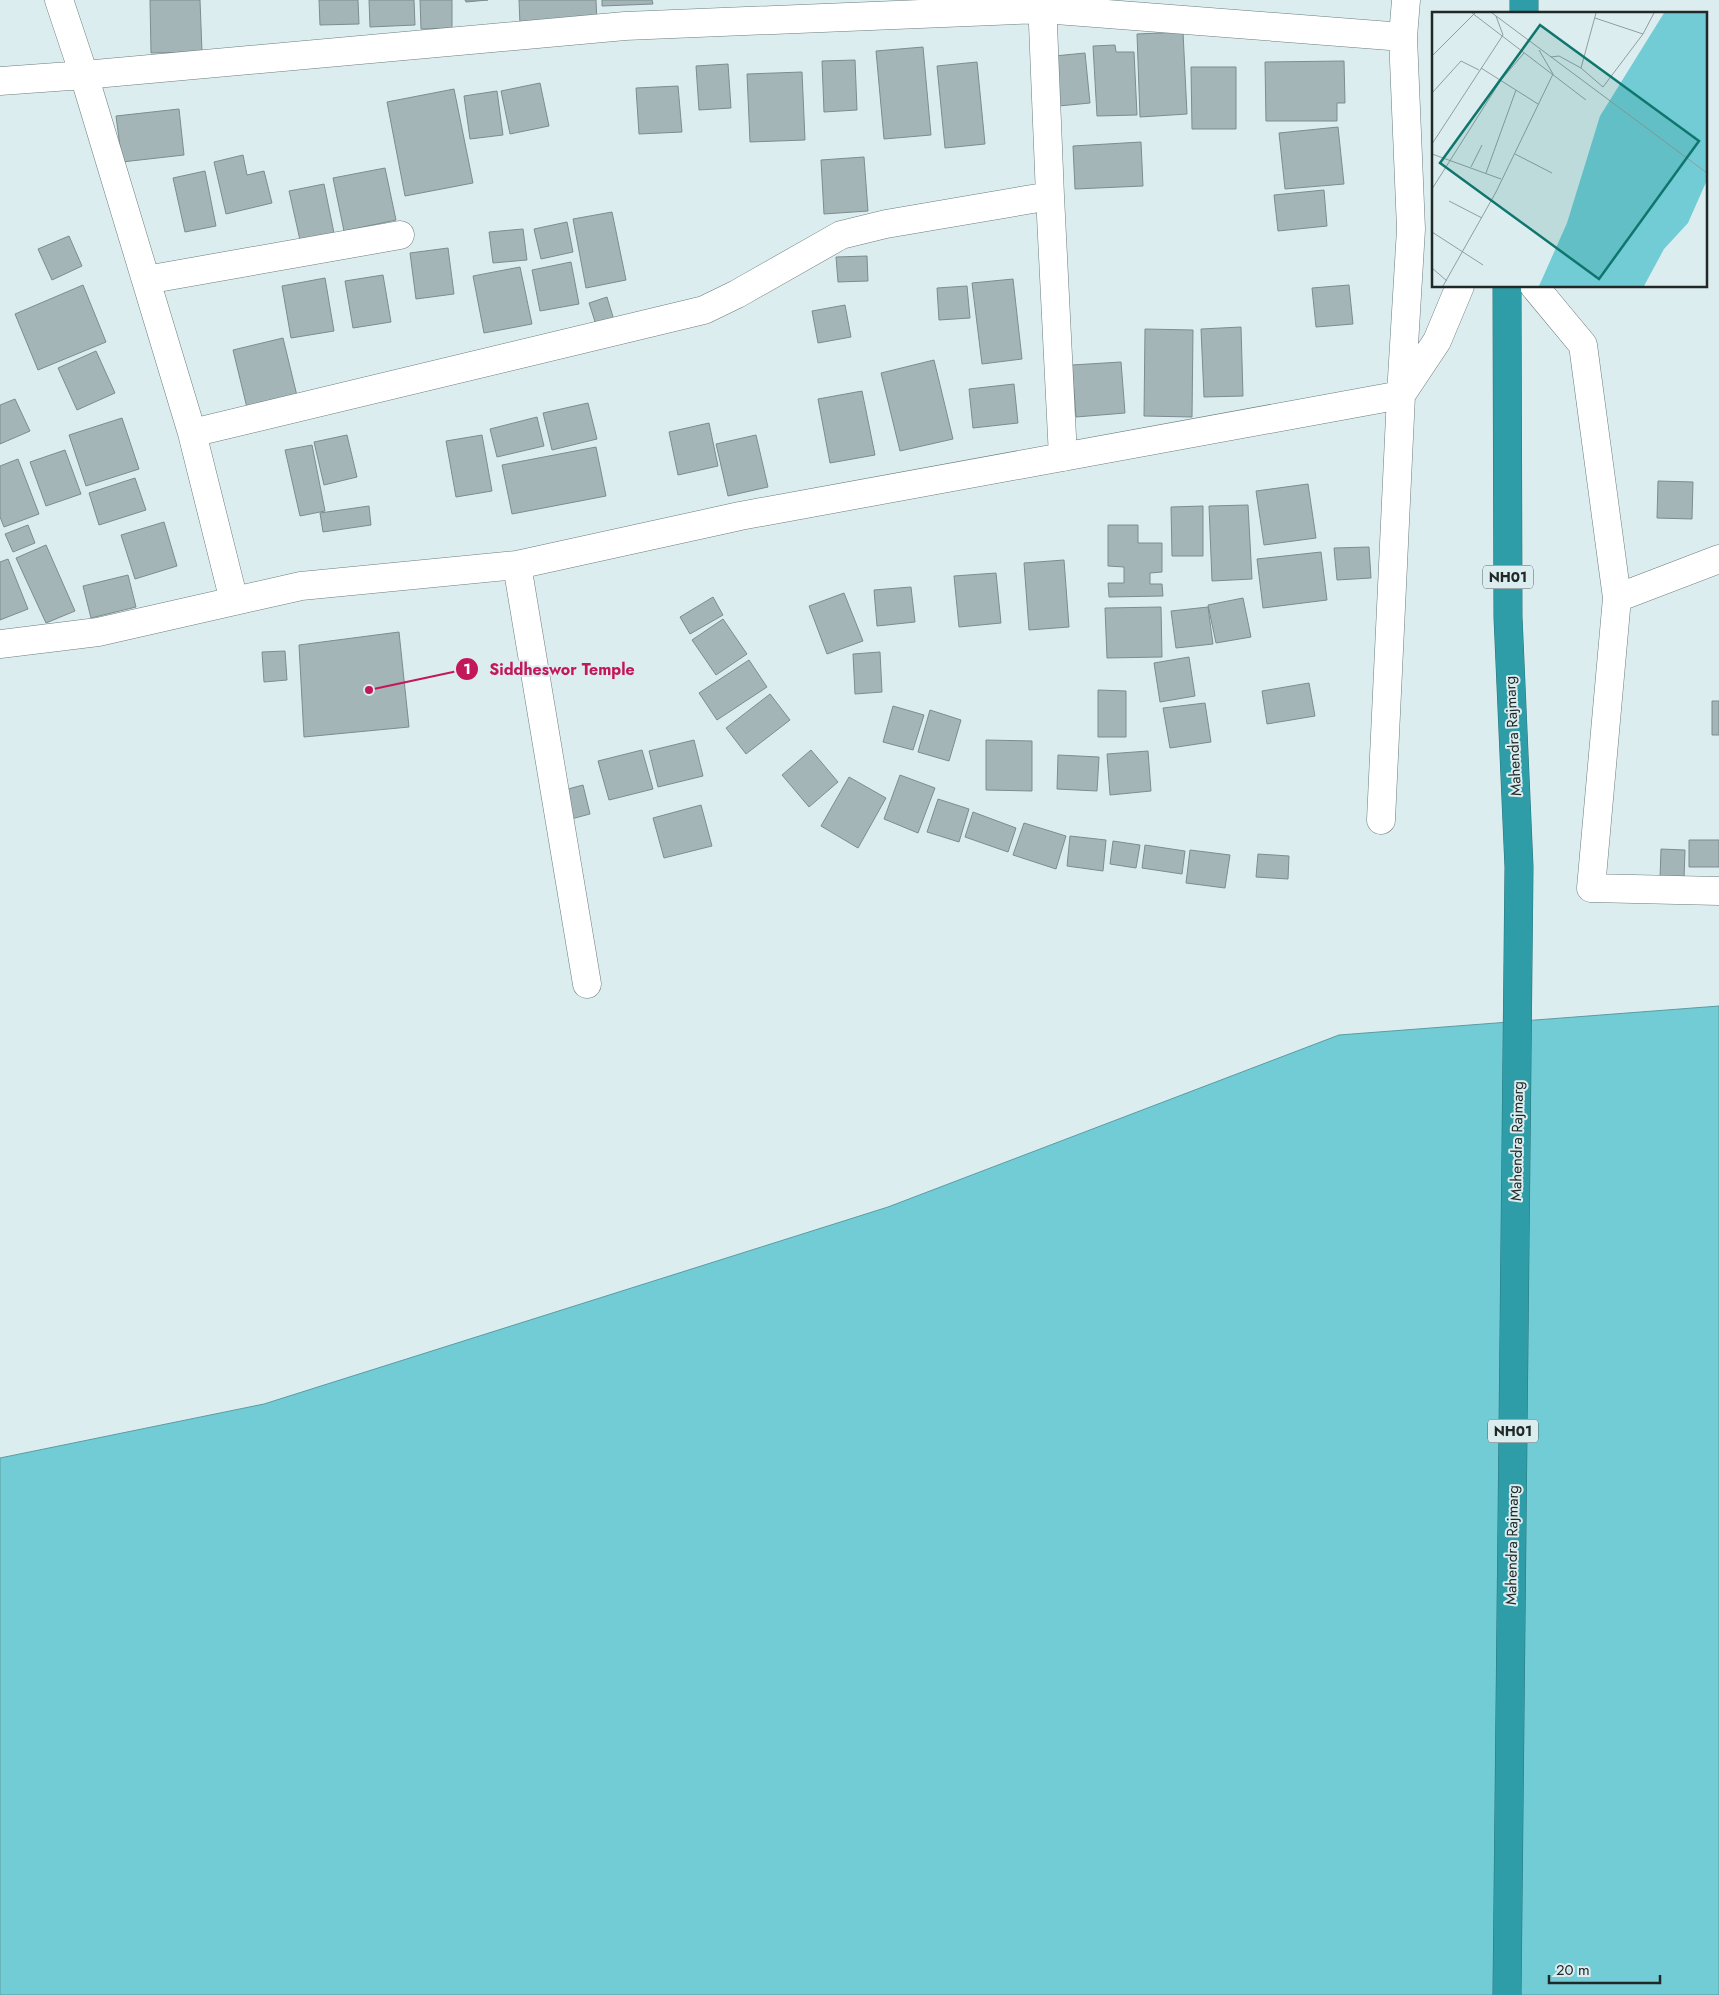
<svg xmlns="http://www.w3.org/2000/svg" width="1719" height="1995" viewBox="0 0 1719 1995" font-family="Jost,sans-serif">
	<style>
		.water { fill: #72ccd6; stroke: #5a9ba2 }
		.building { fill: #a4b5b7; stroke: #7d8d8f }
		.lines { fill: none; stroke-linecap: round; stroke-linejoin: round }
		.minor-casing { stroke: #6c7c7d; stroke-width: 29 }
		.highway-casing { stroke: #2a747b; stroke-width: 29 }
		.minor { stroke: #fff; stroke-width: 28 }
		.highway { stroke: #2f9da7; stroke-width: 28 }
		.labels { text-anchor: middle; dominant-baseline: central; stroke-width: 4; stroke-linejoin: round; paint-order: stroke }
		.shield { fill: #dcedef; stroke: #596364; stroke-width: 1 }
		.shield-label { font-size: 14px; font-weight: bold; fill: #212828 }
		.street-label { font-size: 15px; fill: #212828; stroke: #dcedef }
		.inset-road { fill: none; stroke: #919e9f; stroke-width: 1 }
		.view { fill: #0f766e; fill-opacity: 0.15; stroke: #0f766e; stroke-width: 2.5 }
		.inset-edge { fill: none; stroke: #212828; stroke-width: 2.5 }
		.leader { fill: none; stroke: #c2185b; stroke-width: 2 }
		.callout-dot { fill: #c2185b; stroke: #dcedef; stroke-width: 2 }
		.mark-label { font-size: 15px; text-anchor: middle; font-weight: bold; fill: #fff }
		.callout-label { font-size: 16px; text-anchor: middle; font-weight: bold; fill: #c2185b; stroke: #dcedef; stroke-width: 4; stroke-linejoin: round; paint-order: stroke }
	</style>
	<rect width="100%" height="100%" fill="#dcedef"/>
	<path class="water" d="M 1719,1006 L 1719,1995 L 0,1995 L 0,1458 L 264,1404 L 888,1207 L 1339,1035 Z"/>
	<path class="building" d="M 150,0 L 200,0 L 202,52 L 151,53 Z
		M 319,0 L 358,0 L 359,24 L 320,25 Z
		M 369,0 L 414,0 L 415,25 L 370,27 Z
		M 420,0 L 452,0 L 452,28 L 421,29 Z
		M 465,0 L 488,0 L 466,2 Z
		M 519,0 L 596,0 L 597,23 L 520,25 Z
		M 602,0 L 652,0 L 653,4 L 602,6 Z
		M 1183,32 L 1187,114 L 1140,117 L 1137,34 Z
		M 1115,45 L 1116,52 L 1134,52 L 1137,115 L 1097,116 L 1093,46 Z
		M 923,47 L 931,135 L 884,139 L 876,51 Z
		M 1085,53 L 1090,103 L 1048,107 L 1044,57 Z
		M 855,60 L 857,110 L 824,112 L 822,61 Z
		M 1344,61 L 1345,103 L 1337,103 L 1337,121 L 1266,121 L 1265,62 Z
		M 977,62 L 985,144 L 945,148 L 937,66 Z
		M 728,64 L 731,108 L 699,110 L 696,66 Z
		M 1191,67 L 1236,67 L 1236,129 L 1192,129 Z
		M 802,72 L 805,140 L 750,142 L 747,74 Z
		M 540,83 L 549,126 L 510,134 L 501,91 Z
		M 678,86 L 682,132 L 639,134 L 636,88 Z
		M 454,89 L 473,183 L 405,196 L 387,102 Z
		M 497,91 L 503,135 L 470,139 L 464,96 Z
		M 179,109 L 184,155 L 122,162 L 116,116 Z
		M 1338,127 L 1344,184 L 1285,189 L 1279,133 Z
		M 1141,142 L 1143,186 L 1075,189 L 1073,146 Z
		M 243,155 L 247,175 L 264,171 L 272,203 L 226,214 L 214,162 Z
		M 864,157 L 868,211 L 824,214 L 821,160 Z
		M 385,168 L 396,220 L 344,231 L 333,178 Z
		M 205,171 L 216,226 L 185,232 L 173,178 Z
		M 324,184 L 334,233 L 300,240 L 289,191 Z
		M 1324,190 L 1327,226 L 1278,231 L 1274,195 Z
		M 612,212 L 626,280 L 586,288 L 573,219 Z
		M 567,222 L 573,252 L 541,259 L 534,229 Z
		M 523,229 L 527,260 L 493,263 L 489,232 Z
		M 69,236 L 82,266 L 52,280 L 38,249 Z
		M 448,248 L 454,294 L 416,299 L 410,253 Z
		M 867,256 L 868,281 L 838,282 L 836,257 Z
		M 571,262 L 579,304 L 540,311 L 532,270 Z
		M 520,267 L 532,324 L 484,333 L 473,276 Z
		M 383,275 L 391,322 L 353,328 L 345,281 Z
		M 325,278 L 334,331 L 291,338 L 282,286 Z
		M 1013,279 L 1022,359 L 982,364 L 972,283 Z
		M 83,285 L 106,342 L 38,370 L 15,314 Z
		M 1349,285 L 1353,324 L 1316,327 L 1312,288 Z
		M 967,286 L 970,318 L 939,320 L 937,288 Z
		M 607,297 L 617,330 L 599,334 L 589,303 Z
		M 845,305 L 851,337 L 818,343 L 812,311 Z
		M 1241,327 L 1243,396 L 1204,397 L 1201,329 Z
		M 1145,329 L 1193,330 L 1192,417 L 1144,416 Z
		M 283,338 L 299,404 L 249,416 L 233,350 Z
		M 96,351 L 115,393 L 77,410 L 58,368 Z
		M 934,360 L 953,439 L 900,451 L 881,373 Z
		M 1121,362 L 1125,413 L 1076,417 L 1072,365 Z
		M 1014,384 L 1018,423 L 973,428 L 969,389 Z
		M 862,391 L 875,455 L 830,463 L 818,399 Z
		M 15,399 L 30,431 L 0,444 L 0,405 Z
		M 588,403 L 597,439 L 552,450 L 543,413 Z
		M 537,417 L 544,446 L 497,457 L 490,429 Z
		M 122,418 L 139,469 L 86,486 L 69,435 Z
		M 709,423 L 718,466 L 678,475 L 669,432 Z
		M 347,435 L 357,477 L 324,485 L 314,442 Z
		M 482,435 L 492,491 L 456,497 L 446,441 Z
		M 756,435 L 768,487 L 728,496 L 716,444 Z
		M 312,445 L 325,511 L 300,516 L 285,450 Z
		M 596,447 L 606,496 L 512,514 L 502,465 Z
		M 65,450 L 81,494 L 46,506 L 30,462 Z
		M 18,459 L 39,514 L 4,527 L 0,517 L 0,466 Z
		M 135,478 L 146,510 L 99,525 L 89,493 Z
		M 1658,481 L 1693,482 L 1692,519 L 1657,518 Z
		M 1308,484 L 1316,538 L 1264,545 L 1256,491 Z
		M 1248,505 L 1252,579 L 1212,581 L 1209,506 Z
		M 369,506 L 371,525 L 323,532 L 320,513 Z
		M 1203,506 L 1203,556 L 1172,556 L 1171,507 Z
		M 164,522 L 177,566 L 135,579 L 121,535 Z
		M 28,525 L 35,543 L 13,552 L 5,534 Z
		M 1108,525 L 1138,525 L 1138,543 L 1162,543 L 1162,572 L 1150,573 L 1150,584 L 1162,584 L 1163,596 L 1109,597 L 1108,583 L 1124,583 L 1124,567 L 1108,566 Z
		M 46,545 L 75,611 L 46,623 L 16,558 Z
		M 1369,547 L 1371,578 L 1337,580 L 1334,548 Z
		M 1321,552 L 1327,600 L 1263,608 L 1257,559 Z
		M 8,559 L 28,609 L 0,620 L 0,562 Z
		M 1064,560 L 1069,627 L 1029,630 L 1024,563 Z
		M 996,573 L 1001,623 L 959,627 L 954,576 Z
		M 128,575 L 136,607 L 91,618 L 83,586 Z
		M 911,587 L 915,622 L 877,626 L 874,590 Z
		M 844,593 L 863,641 L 827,654 L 809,606 Z
		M 713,597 L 723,615 L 690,634 L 680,617 Z
		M 1243,598 L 1251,637 L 1216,643 L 1208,605 Z
		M 1161,607 L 1162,657 L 1107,658 L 1105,608 Z
		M 1208,607 L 1213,644 L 1176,648 L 1171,611 Z
		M 723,619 L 747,654 L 716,675 L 692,640 Z
		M 399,632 L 409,727 L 304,737 L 299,645 Z
		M 285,651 L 287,680 L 264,682 L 262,652 Z
		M 880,652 L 882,692 L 855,694 L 853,654 Z
		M 1189,657 L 1195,696 L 1160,702 L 1154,663 Z
		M 749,660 L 767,687 L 717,720 L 699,693 Z
		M 1309,683 L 1315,716 L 1267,724 L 1262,691 Z
		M 1098,690 L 1126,691 L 1126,737 L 1098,737 Z
		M 770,694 L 790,720 L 746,754 L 726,728 Z
		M 1712,701 L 1719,701 L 1719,735 L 1712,735 Z
		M 1205,703 L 1211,742 L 1170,748 L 1163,708 Z
		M 893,706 L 924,715 L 913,750 L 883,742 Z
		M 930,710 L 961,720 L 949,761 L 918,752 Z
		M 694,740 L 703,776 L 658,787 L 649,751 Z
		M 986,740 L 1032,741 L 1032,791 L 986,790 Z
		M 642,750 L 653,789 L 609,800 L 598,761 Z
		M 811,750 L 838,782 L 809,807 L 782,775 Z
		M 1148,751 L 1151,791 L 1110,795 L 1107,754 Z
		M 1058,755 L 1099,757 L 1097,791 L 1057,789 Z
		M 900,775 L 935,788 L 918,833 L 884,819 Z
		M 849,777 L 886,798 L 858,848 L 821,826 Z
		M 583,785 L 590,814 L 560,822 L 553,793 Z
		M 938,799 L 969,809 L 959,842 L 927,832 Z
		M 701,805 L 712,846 L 664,858 L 653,818 Z
		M 973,812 L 1016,828 L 1008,852 L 965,837 Z
		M 1024,823 L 1066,836 L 1056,869 L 1013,855 Z
		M 1070,836 L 1106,840 L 1103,871 L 1067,866 Z
		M 1689,840 L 1719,840 L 1719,867 L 1689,867 Z
		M 1113,841 L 1140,845 L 1136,868 L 1110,864 Z
		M 1145,845 L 1185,851 L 1182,874 L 1142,868 Z
		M 1661,849 L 1685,850 L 1684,879 L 1660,878 Z
		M 1190,850 L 1230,855 L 1225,888 L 1186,883 Z
		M 1258,854 L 1289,856 L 1288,879 L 1256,877 Z"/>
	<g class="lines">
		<g class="minor-casing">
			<path id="minor" d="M 59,0 L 84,75 L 192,433 L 234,601
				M 1042,0 L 1050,196 L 1063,457
				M 0,81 L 84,75 L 625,26 L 1043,9 L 1403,37
				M 146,280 L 400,235
				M 1534,286 L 1583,345 L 1617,598 L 1591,888 L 1719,891
				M 192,433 L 704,310 L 737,294 L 841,235 L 886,224 L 1050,196
				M 517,565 L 587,984
				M 1617,598 L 1719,559
				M 0,644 L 98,632 L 301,586 L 517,565 L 740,516 L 1401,395 L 1437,341 L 1460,286
				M 1381,820 L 1401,395 L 1411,229 L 1403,37 L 1406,0"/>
		</g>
		<g class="highway-casing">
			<path id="highway" d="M 1524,14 L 1524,0
				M 1507,286 L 1508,617 L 1519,867 L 1507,1995"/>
		</g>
		<use href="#minor" class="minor"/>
		<use href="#highway" class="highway"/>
	</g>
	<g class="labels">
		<g class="shield">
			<rect x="1483" y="565.5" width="50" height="23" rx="4"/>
			<rect x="1488" y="1419.5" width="50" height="23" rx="4"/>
		</g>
		<g class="shield-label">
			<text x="1508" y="577">NH01</text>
			<text x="1513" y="1431">NH01</text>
		</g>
		<g class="street-label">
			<text transform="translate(1513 736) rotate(-93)">Mahendra Rajmarg</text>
			<text transform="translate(1517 1141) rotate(-89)">Mahendra Rajmarg</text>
			<text transform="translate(1512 1545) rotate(-89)">Mahendra Rajmarg</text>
		</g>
	</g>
	<g transform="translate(1432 12)">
		<rect width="275" height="275" fill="#dcedef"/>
		<path d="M 232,1 L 275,1 L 275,168 L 256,211 L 232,237 L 212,274 L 107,274 L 135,211 L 168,104 Z" fill="#72ccd6"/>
		<path class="inset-road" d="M 40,1 L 154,88M 60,1 L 275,161M 163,6 L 211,22M 0,44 L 43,1M 119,45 L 127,44 L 149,56 L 171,75 L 211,22 L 222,1M 49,56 L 106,92M 149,56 L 164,1M 0,81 L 29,49 L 47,58M 0,132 L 71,23 L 64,4M 0,142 L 69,167M 83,142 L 120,161M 39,155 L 50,133M 54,161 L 84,78M 0,177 L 69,68 L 92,41M 17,189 L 50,206M 0,220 L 51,253M 0,256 L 15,269M 11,274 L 64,180 L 121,62 L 107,38"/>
		<path class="view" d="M 108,13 L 267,129 L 167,267 L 8,151 Z"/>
		<rect width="275" height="275" class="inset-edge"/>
	</g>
	<path class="leader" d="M369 690L467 669"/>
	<g class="callout-dot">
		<circle cx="369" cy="690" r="5"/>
		<circle cx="467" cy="669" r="12"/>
	</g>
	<g class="mark-label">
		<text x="467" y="674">1</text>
	</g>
	<g class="callout-label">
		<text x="562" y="675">Siddheswor Temple</text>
	</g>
	<path d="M1549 1975v8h111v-8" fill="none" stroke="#212828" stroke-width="2.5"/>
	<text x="1556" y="1975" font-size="15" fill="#212828" stroke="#dcedef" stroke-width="4" paint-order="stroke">20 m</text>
</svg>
